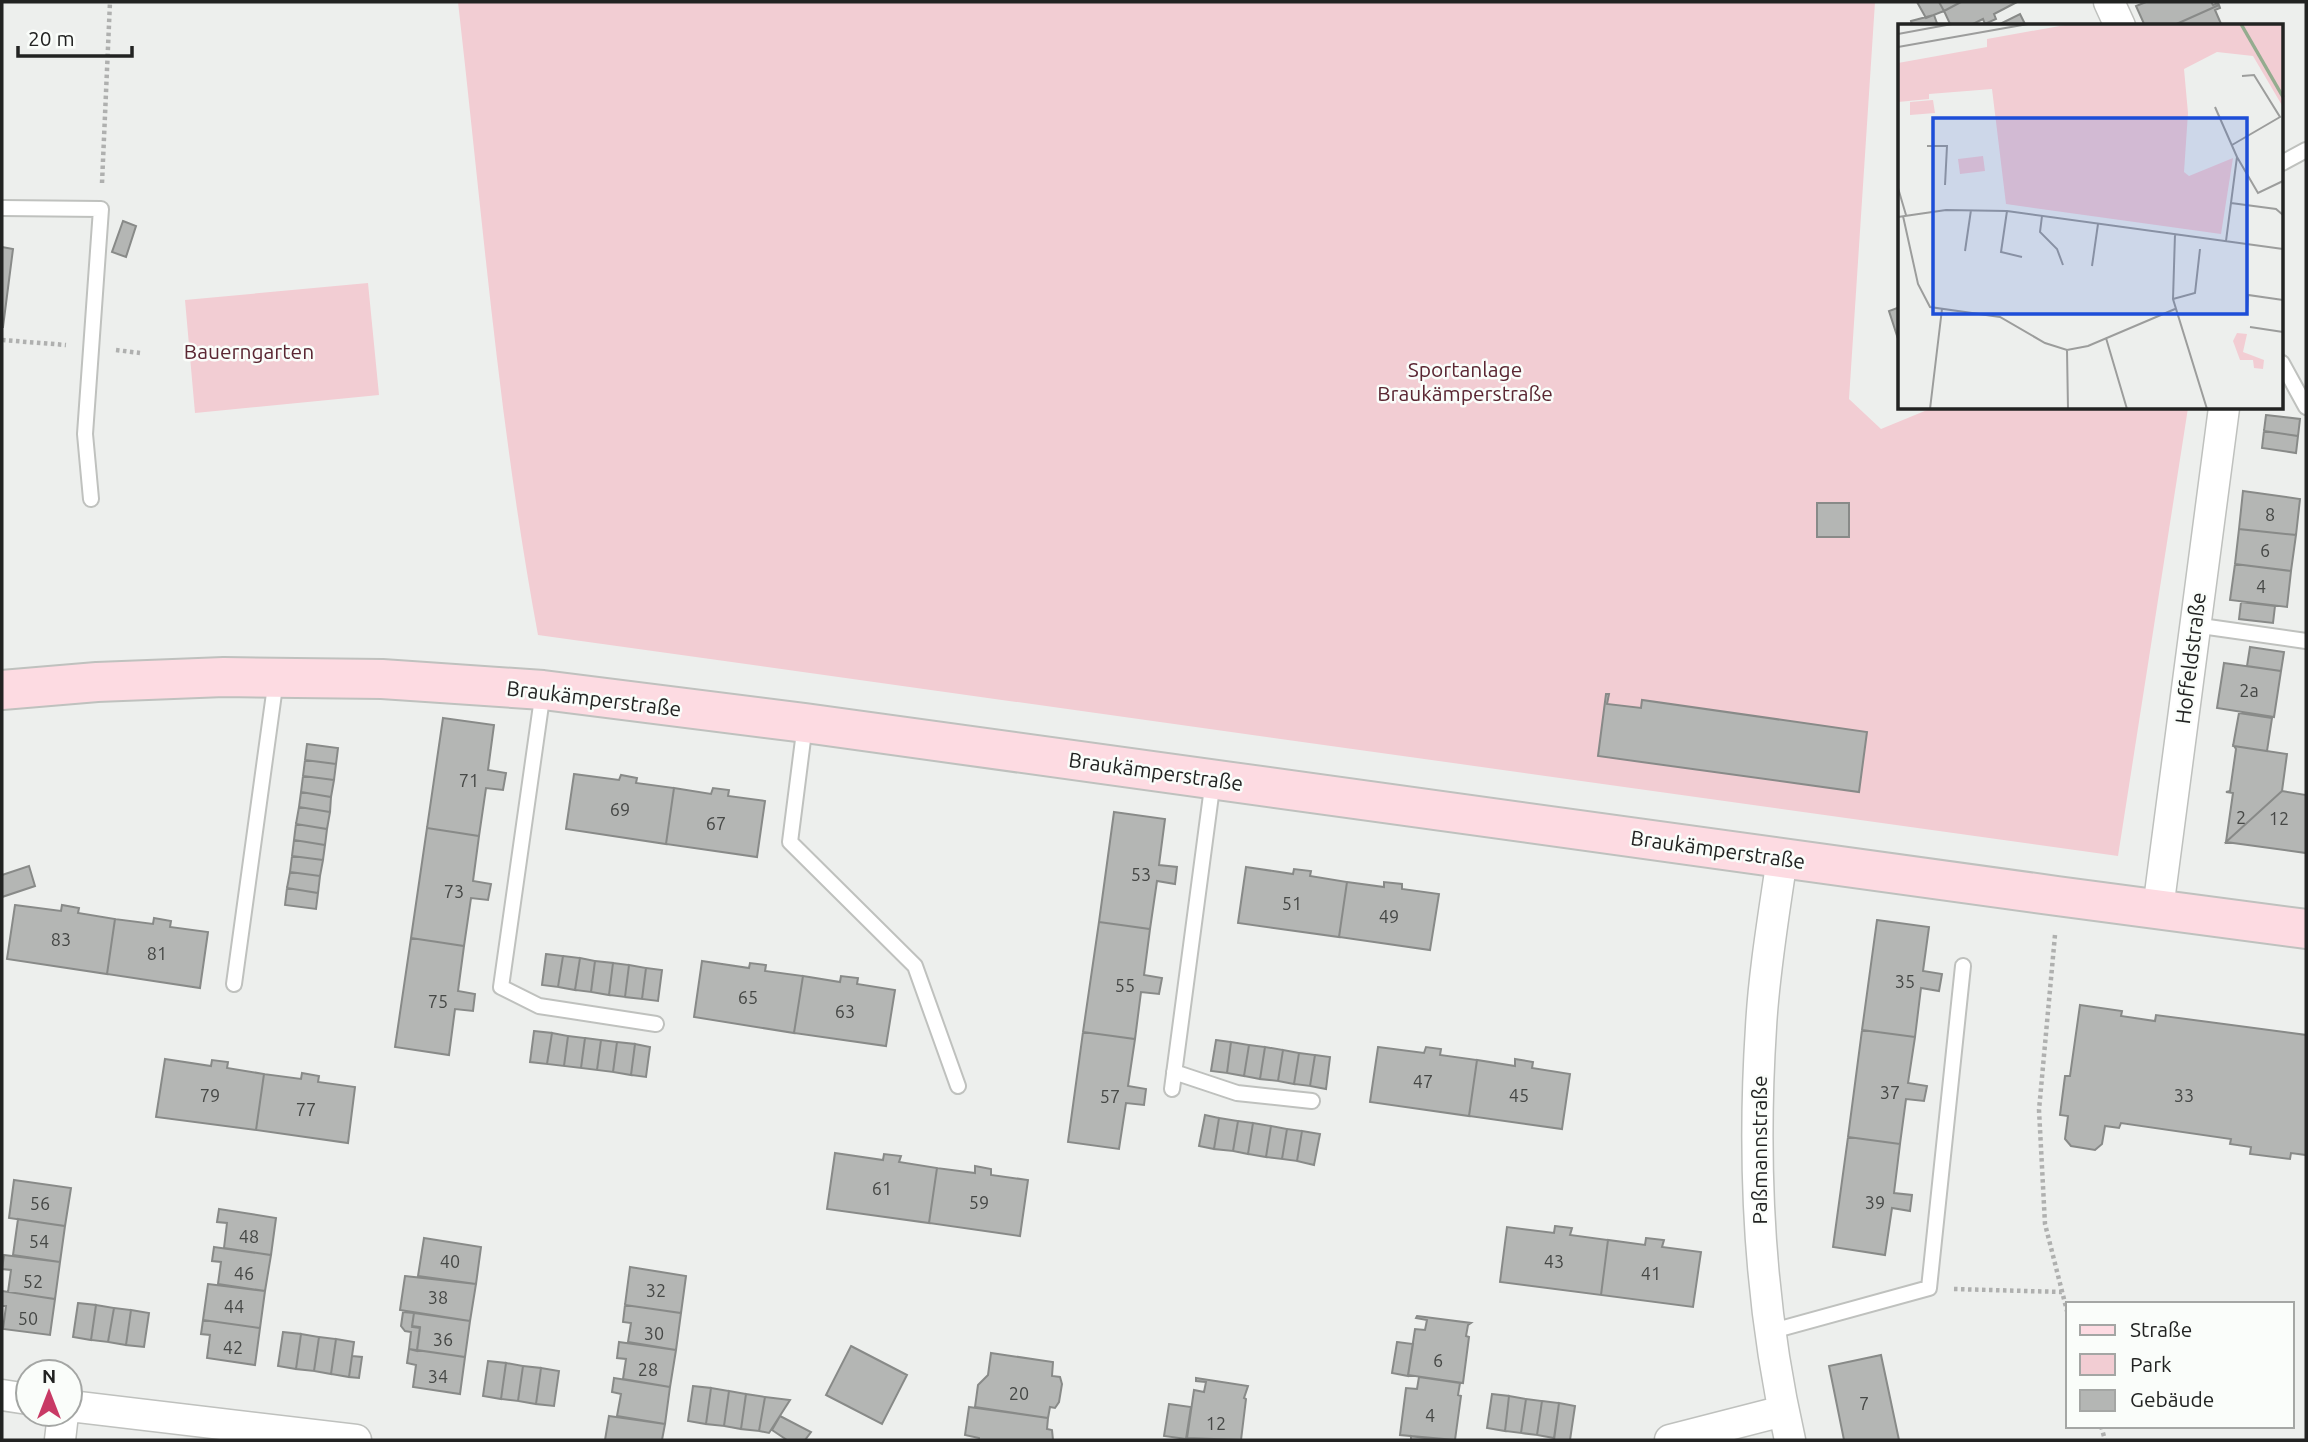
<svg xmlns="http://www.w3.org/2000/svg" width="2308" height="1442" viewBox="0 0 2308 1442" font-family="Ubuntu,sans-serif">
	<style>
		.green { fill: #f2cdd3 }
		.building { fill: #b4b6b4; stroke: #888a88; stroke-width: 2 }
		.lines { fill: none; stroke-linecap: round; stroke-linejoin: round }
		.lane-casing { stroke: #bfc1be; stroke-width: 18 }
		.street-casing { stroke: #bfc1be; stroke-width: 33 }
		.secondary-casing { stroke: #bfc1be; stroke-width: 42 }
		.path { stroke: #afb0af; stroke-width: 4.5; stroke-dasharray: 3.5 3.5; stroke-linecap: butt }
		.lane { stroke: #fff; stroke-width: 14 }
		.street { stroke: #fff; stroke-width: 30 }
		.secondary { stroke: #fddbe2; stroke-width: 38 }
		.labels { text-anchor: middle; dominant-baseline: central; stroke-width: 5; stroke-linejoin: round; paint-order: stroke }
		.number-label { font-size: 18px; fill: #464846 }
		.park-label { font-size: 21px; fill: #5a2632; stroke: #fafdfa }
		.street-label { font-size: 21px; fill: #222322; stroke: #fafdfa }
		.inset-river { fill: none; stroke: #94ac8f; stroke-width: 3.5 }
		.inset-road { fill: none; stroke: #9c9d9c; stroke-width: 2 }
		.view { fill: #1d4ed8; fill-opacity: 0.15; stroke: #1d4ed8; stroke-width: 3.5 }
		.inset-edge { fill: none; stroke: #222322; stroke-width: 3.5 }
	</style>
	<rect width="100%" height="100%" fill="#edefed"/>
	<path class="green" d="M 458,2 L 1875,2 L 1849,399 L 1881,429 L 1932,408 L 2188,408 L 2118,856 L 538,635 C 499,426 482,212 458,2 Z
		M 368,283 L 379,395 L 195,413 L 185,300 Z"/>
	<path class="building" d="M 1917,2 L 1939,2 L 1944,11 L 1926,18 Z
		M 1939,2 L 1961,2 L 1944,11 Z
		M 1961,2 L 2017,2 L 1994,14 L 1996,19 L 1985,24 L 1983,19 L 1969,26 L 1951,26 L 1944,11 Z
		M 2146,2 L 2211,2 L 2213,5 L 2218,3 L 2219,5 L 2172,26 L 2145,26 L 2136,6 Z
		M 2219,5 L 2220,8 L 2215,10 L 2222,26 L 2172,26 Z
		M 2020,14 L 2026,26 L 1996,26 Z
		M 1934,15 L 1938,26 L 1912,26 L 1911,21 Z
		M 123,221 L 136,226 L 126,257 L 112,252 Z
		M 2,247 L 13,249 L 3,327 L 2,327 Z
		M 1900,307 L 1900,345 L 1889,311 Z
		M 2266,415 L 2300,419 L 2298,436 L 2264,431 Z
		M 2264,431 L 2298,436 L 2296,453 L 2262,448 Z
		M 2243,491 L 2300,499 L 2296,535 L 2239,529 Z
		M 1817,503 L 1849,503 L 1849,537 L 1817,537 Z
		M 2239,529 L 2296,535 L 2291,571 L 2235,564 Z
		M 2235,564 L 2291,571 L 2287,607 L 2230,600 Z
		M 2241,602 L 2275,606 L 2273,623 L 2239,619 Z
		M 2250,647 L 2284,652 L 2281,671 L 2247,666 Z
		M 2224,663 L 2281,671 L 2274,717 L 2217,708 Z
		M 1606,694 L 1609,694 L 1607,704 L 1641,708 L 1642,700 L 1867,732 L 1859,792 L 1598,756 Z
		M 2239,713 L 2272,718 L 2267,751 L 2233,746 Z
		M 443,718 L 494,725 L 488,770 L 506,773 L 503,790 L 486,788 L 479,836 L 427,828 Z
		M 307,744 L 338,748 L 336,764 L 305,760 Z
		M 2234,746 L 2287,754 L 2282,791 L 2226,842 L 2233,793 L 2226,792 L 2230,791 L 2236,749 Z
		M 305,760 L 336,764 L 334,780 L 303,776 Z
		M 574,774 L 619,780 L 621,775 L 637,778 L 636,783 L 674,788 L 666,844 L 566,829 Z
		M 303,776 L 334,780 L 331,797 L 301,792 Z
		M 674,788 L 711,794 L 713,788 L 729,790 L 728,796 L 765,801 L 757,857 L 666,844 Z
		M 2282,791 L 2306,795 L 2306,853 L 2226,842 Z
		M 301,792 L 331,797 L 330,812 L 299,807 Z
		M 299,807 L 330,812 L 327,829 L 296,824 Z
		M 1114,812 L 1165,819 L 1159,865 L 1177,867 L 1175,884 L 1157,881 L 1150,929 L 1099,922 Z
		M 296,824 L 327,829 L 325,845 L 294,840 Z
		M 427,828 L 479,836 L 473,881 L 491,884 L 488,900 L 471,898 L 464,946 L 411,938 Z
		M 294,840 L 325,845 L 323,860 L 292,856 Z
		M 292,856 L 323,860 L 320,876 L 290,872 Z
		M 29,866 L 35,886 L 2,897 L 2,875 Z
		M 1246,867 L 1293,874 L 1294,869 L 1311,871 L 1310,876 L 1347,882 L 1339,937 L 1238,923 Z
		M 290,872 L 320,876 L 318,893 L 287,888 Z
		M 1347,882 L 1384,887 L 1384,882 L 1402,884 L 1402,889 L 1439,894 L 1430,950 L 1339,937 Z
		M 287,888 L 318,893 L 316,909 L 285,905 Z
		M 15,905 L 61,911 L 62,905 L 79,908 L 78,913 L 115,919 L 107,974 L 7,959 Z
		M 154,918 L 171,921 L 170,927 L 208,932 L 200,988 L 107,974 L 115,919 L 153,924 Z
		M 1877,920 L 1929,927 L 1923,971 L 1942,974 L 1939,991 L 1921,988 L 1915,1037 L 1862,1030 Z
		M 1099,922 L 1150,929 L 1144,975 L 1162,978 L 1159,994 L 1141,992 L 1135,1039 L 1083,1032 Z
		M 411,938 L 464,946 L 458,991 L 475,994 L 473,1011 L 455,1009 L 449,1055 L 395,1047 Z
		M 546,954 L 563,956 L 558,987 L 542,985 Z
		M 563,956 L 580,958 L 575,990 L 558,987 Z
		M 580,958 L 595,961 L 591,992 L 575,990 Z
		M 595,961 L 613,963 L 609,995 L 591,992 Z
		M 702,961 L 749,968 L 750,963 L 766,965 L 765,971 L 803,976 L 794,1033 L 694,1017 Z
		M 613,963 L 629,965 L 625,997 L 609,995 Z
		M 629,965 L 646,968 L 642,999 L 625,997 Z
		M 646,968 L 662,970 L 658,1001 L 642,999 Z
		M 803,976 L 840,982 L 841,976 L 858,978 L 857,984 L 895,990 L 886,1046 L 794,1033 Z
		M 2080,1005 L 2122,1011 L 2121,1016 L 2155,1021 L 2156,1015 L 2306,1035 L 2306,1155 L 2291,1153 L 2290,1159 L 2250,1154 L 2251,1147 L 2230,1144 L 2231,1139 L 2121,1123 L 2119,1128 L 2105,1126 L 2102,1144 L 2095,1150 L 2071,1146 L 2065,1139 L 2068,1116 L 2060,1115 L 2065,1076 L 2070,1076 Z
		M 1862,1030 L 1915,1037 L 1908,1083 L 1927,1086 L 1924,1101 L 1906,1099 L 1900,1144 L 1848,1137 Z
		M 534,1031 L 552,1033 L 547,1064 L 530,1062 Z
		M 1083,1032 L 1135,1039 L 1128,1086 L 1146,1089 L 1144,1105 L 1126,1103 L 1119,1149 L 1068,1142 Z
		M 552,1033 L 568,1036 L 564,1066 L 547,1064 Z
		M 568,1036 L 585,1038 L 581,1068 L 564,1066 Z
		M 585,1038 L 601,1040 L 597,1070 L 581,1068 Z
		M 601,1040 L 617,1042 L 613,1072 L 597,1070 Z
		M 1216,1040 L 1231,1042 L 1227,1073 L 1211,1071 Z
		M 617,1042 L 635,1044 L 631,1075 L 613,1072 Z
		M 1231,1042 L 1249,1045 L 1244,1076 L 1227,1073 Z
		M 635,1044 L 650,1047 L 646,1077 L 631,1075 Z
		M 1249,1045 L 1265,1047 L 1260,1079 L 1244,1076 Z
		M 1265,1047 L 1283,1050 L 1278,1081 L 1260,1079 Z
		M 1378,1047 L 1424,1053 L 1426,1047 L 1441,1049 L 1440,1055 L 1477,1060 L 1469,1116 L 1370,1102 Z
		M 1283,1050 L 1299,1053 L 1294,1084 L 1278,1081 Z
		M 1299,1053 L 1315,1055 L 1310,1086 L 1294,1084 Z
		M 1315,1055 L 1330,1057 L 1326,1089 L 1310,1086 Z
		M 165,1059 L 211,1066 L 212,1060 L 228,1062 L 227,1068 L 264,1074 L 256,1130 L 156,1117 Z
		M 1515,1059 L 1533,1062 L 1532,1068 L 1570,1074 L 1562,1129 L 1469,1116 L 1477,1060 L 1515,1066 Z
		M 302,1073 L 319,1076 L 318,1082 L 355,1087 L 348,1143 L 256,1130 L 264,1074 L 301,1079 Z
		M 1205,1115 L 1219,1118 L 1214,1149 L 1199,1146 Z
		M 1219,1118 L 1238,1121 L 1233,1151 L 1214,1149 Z
		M 1238,1121 L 1253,1123 L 1248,1154 L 1233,1151 Z
		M 1253,1123 L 1271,1126 L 1266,1157 L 1248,1154 Z
		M 1271,1126 L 1287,1129 L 1282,1159 L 1266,1157 Z
		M 1287,1129 L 1302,1131 L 1297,1161 L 1282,1159 Z
		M 1302,1131 L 1320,1134 L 1314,1165 L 1297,1161 Z
		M 1848,1137 L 1900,1144 L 1894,1193 L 1912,1195 L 1910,1211 L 1892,1208 L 1885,1255 L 1833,1247 Z
		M 835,1153 L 883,1160 L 884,1154 L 901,1156 L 899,1162 L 937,1168 L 929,1223 L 827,1209 Z
		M 975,1166 L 991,1169 L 991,1175 L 1028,1180 L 1020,1236 L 929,1223 L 937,1168 L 975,1173 Z
		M 14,1180 L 71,1188 L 65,1226 L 9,1218 Z
		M 219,1209 L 276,1218 L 271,1255 L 224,1248 L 227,1223 L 217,1222 Z
		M 18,1219 L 65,1226 L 60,1262 L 13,1255 Z
		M 1555,1226 L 1572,1228 L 1570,1235 L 1608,1240 L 1601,1295 L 1500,1282 L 1507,1227 L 1554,1233 Z
		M 424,1238 L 481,1247 L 476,1284 L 418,1276 Z
		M 1646,1238 L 1664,1240 L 1662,1247 L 1701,1252 L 1693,1307 L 1601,1295 L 1608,1240 L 1645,1245 Z
		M 214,1247 L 271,1255 L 265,1291 L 218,1284 L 221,1262 L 212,1261 Z
		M 4,1255 L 60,1262 L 55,1299 L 8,1292 L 11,1270 L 2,1269 Z
		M 630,1267 L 686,1276 L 681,1313 L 625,1305 Z
		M 405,1276 L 476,1284 L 470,1321 L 400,1310 Z
		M 208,1284 L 265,1291 L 260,1328 L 203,1320 Z
		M 2,1291 L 55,1299 L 50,1335 L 3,1329 L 6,1306 L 2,1306 Z
		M 78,1303 L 96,1305 L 91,1340 L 73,1337 Z
		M 96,1305 L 114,1308 L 108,1342 L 91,1340 Z
		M 625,1305 L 681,1313 L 676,1350 L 628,1342 L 631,1323 L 623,1322 Z
		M 114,1308 L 131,1310 L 126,1345 L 108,1342 Z
		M 131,1310 L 149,1313 L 144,1347 L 126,1345 Z
		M 403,1312 L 414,1313 L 412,1327 L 420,1328 L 417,1351 L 409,1349 L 411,1332 L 405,1331 L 401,1326 Z
		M 414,1313 L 470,1321 L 465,1357 L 417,1350 L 420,1327 L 412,1326 Z
		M 1417,1316 L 1471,1323 L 1468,1325 L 1466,1336 L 1469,1337 L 1463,1383 L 1408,1375 L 1415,1329 L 1425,1330 L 1427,1320 L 1416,1318 Z
		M 203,1320 L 260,1328 L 255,1365 L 207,1358 L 210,1335 L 201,1334 Z
		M 283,1332 L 301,1334 L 296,1369 L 278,1366 Z
		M 301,1334 L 319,1337 L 314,1371 L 296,1369 Z
		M 319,1337 L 336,1339 L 331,1374 L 314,1371 Z
		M 336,1339 L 354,1342 L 349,1377 L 331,1374 Z
		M 619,1342 L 676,1350 L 670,1387 L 623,1379 L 626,1359 L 617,1358 Z
		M 1397,1342 L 1413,1344 L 1408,1376 L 1392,1373 Z
		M 851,1346 L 907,1375 L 882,1424 L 826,1395 Z
		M 409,1349 L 465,1357 L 460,1394 L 413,1387 L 416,1365 L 407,1363 Z
		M 991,1353 L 1053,1362 L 1052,1376 L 1060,1377 L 1062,1384 L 1059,1402 L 1055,1408 L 1050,1407 L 1048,1418 L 975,1407 L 978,1385 L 988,1375 Z
		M 1881,1355 L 1899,1440 L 1844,1440 L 1829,1366 Z
		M 352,1356 L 362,1357 L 359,1378 L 349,1377 Z
		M 488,1361 L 506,1363 L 501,1399 L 483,1396 Z
		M 506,1363 L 523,1366 L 518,1401 L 501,1399 Z
		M 523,1366 L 541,1368 L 536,1404 L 518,1401 Z
		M 541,1368 L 559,1371 L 554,1406 L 536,1404 Z
		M 1419,1377 L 1460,1383 L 1458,1395 L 1461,1396 L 1455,1440 L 1400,1435 L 1406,1388 L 1417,1389 Z
		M 614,1378 L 670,1387 L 665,1424 L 617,1416 L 621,1394 L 612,1392 Z
		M 1196,1378 L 1248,1386 L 1244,1398 L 1246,1399 L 1241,1440 L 1187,1438 L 1194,1390 L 1204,1392 L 1206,1382 L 1196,1381 Z
		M 693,1386 L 711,1388 L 706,1424 L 688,1421 Z
		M 711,1388 L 729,1391 L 724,1426 L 706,1424 Z
		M 729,1391 L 746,1394 L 741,1429 L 724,1426 Z
		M 746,1394 L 765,1397 L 759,1431 L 741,1429 Z
		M 1492,1394 L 1509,1396 L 1505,1431 L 1487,1428 Z
		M 1509,1396 L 1526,1399 L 1521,1433 L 1505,1431 Z
		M 765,1397 L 790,1400 L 769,1433 L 759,1431 Z
		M 1526,1399 L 1542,1401 L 1537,1435 L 1521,1433 Z
		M 1542,1401 L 1559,1403 L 1554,1438 L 1537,1435 Z
		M 1559,1403 L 1575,1406 L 1570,1440 L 1554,1440 Z
		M 1169,1404 L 1191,1407 L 1186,1439 L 1164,1436 Z
		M 969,1407 L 1048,1418 L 1047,1429 L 1052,1430 L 1053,1440 L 979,1440 L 979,1438 L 965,1435 Z
		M 609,1416 L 665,1424 L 662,1440 L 605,1440 Z
		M 780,1416 L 811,1432 L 805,1440 L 787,1440 L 772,1430 Z
		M 1411,1436 L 1438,1440 L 1411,1440 Z"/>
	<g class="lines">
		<g class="lane-casing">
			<path id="lane" d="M 2282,163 L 2306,150
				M 2,208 L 101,209 L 85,434 L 91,499
				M 2282,363 L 2306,407
				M 2194,625 L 2306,641
				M 543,691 L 501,987 L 539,1006 L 656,1024
				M 805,724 L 790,842 L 915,966 L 958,1086
				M 234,984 L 276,679
				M 1174,1072 L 1237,1093 L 1312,1101
				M 1172,1089 L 1213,780
				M 1769,1332 L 1929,1288 L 1963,966"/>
		</g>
		<g class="street-casing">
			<path id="street" d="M 2109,2 L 2120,26
				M 1782,858 C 1774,914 1764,971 1761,1027 C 1752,1166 1759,1304 1790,1440
				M 2158,909 L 2224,408
				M 2,1395 L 28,1399
				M 70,1406 L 356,1440
				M 60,1440 L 63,1414
				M 1670,1440 L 1783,1411"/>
		</g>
		<g class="secondary-casing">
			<path id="secondary" d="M 2,690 L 97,682 L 224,677 L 382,679 L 543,690 L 805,723 L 2057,896 L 2306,929"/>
		</g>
		<path class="path" d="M 102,183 L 110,2
			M 2,340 L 66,345
			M 116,350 L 140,353
			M 2055,935 L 2039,1110 L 2045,1224 L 2068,1315
			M 1954,1289 L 2062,1292
			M 2101,1426 L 2105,1440"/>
		<use href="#lane" class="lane"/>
		<use href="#street" class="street"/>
		<use href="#secondary" class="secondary"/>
	</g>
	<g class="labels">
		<g class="number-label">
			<text x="2270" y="514">8</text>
			<text x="2265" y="550">6</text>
			<text x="2261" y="586">4</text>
			<text x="2249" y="690">2a</text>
			<text x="469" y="780">71</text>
			<text x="620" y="809">69</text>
			<text x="2241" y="817">2</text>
			<text x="2279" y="818">12</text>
			<text x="716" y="823">67</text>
			<text x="1141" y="874">53</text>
			<text x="454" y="891">73</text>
			<text x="1292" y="903">51</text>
			<text x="1389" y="916">49</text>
			<text x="61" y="939">83</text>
			<text x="157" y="953">81</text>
			<text x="1905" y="981">35</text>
			<text x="1125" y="985">55</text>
			<text x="748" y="997">65</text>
			<text x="438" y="1001">75</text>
			<text x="845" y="1011">63</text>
			<text x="1423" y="1081">47</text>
			<text x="1890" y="1092">37</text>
			<text x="210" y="1095">79</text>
			<text x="1519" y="1095">45</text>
			<text x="2184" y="1095">33</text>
			<text x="1110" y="1096">57</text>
			<text x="306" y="1109">77</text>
			<text x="882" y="1188">61</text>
			<text x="979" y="1202">59</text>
			<text x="1875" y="1202">39</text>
			<text x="40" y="1203">56</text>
			<text x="249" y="1236">48</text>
			<text x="39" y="1241">54</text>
			<text x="450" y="1261">40</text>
			<text x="1554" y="1261">43</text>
			<text x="244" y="1273">46</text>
			<text x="1651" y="1273">41</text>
			<text x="33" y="1281">52</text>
			<text x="656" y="1290">32</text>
			<text x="438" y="1297">38</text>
			<text x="234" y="1306">44</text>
			<text x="28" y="1318">50</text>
			<text x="654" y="1333">30</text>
			<text x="443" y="1339">36</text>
			<text x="233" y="1347">42</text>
			<text x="1438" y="1360">6</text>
			<text x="648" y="1369">28</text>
			<text x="438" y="1376">34</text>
			<text x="1019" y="1393">20</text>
			<text x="1864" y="1403">7</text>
			<text x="1430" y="1415">4</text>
			<text x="1216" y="1423">12</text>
		</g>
		<g class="park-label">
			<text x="249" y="351">Bauerngarten</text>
			<text x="1465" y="369">Sportanlage<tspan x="1465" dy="24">Braukämperstraße</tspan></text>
		</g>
		<g class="street-label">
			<text transform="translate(2190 658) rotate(-83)">Hoffeldstraße</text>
			<text transform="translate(594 698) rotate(7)">Braukämperstraße</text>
			<text transform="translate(1156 771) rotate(8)">Braukämperstraße</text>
			<text transform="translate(1718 849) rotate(8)">Braukämperstraße</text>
			<text transform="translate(1759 1150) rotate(-90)">Paßmannstraße</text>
		</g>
	</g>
	<g transform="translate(1898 24)">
		<rect width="385" height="385" fill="#edefed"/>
		<path d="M 173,0 L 385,0 L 385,83 L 355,32 L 319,28 L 286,45 L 290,89 L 286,148 L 291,152 L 335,134 L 323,210 L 108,180 L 94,65 L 31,70 L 31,75 L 0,78 L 0,39 L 89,23 L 89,15 ZM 35,76 L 37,89 L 12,91 L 12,78 ZM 85,132 L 87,147 L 62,150 L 60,135 ZM 339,309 L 349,310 L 345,328 L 366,336 L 365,345 L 356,344 L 355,336 L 342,336 L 335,317 Z" fill="#f2cdd3"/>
		<path class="inset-river" d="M 343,0 L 385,73"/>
		<path class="inset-road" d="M 0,10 L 54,0M 0,23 L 130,0M 317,83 L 339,133 L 328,217M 334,121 L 382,93 L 356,51 L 344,52M 29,122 L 49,122 L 47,161M 339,133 L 360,169 L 385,157M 0,164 L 8,191M 333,179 L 378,185 L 385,191M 109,187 L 103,228 L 124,233M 5,192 L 20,260 L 32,283 L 102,293 L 147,319 L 169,326 L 190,322 L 277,285M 144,192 L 142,208 L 159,225 L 165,241M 0,193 L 48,186 L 109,187 L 385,225M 277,210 L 275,275 L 309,385M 67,227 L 73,186M 194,242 L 200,200M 275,275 L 297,269 L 302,225M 349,286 L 350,271 L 385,276M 352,303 L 385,308M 208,314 L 229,385M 169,326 L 170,385M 32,385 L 44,285"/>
		<path class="view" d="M 35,94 L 349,94 L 349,290 L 35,290 Z"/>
		<rect width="385" height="385" class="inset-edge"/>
	</g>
	<rect width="2308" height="1442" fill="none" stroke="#222322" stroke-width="7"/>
	<rect x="2066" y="1302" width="228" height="126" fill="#fafdfa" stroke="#a4a6a4" stroke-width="2"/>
	<rect x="2080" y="1325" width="35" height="10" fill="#fddbe2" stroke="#a4a6a4" stroke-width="2"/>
	<text x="2130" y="1337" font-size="21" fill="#222322">Straße</text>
	<rect x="2080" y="1354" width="35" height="21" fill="#f2cdd3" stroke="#a4a6a4" stroke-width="2"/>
	<text x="2130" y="1372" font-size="21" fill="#222322">Park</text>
	<rect x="2080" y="1390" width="35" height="21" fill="#b4b6b4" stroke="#a4a6a4" stroke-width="2"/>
	<text x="2130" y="1407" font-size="21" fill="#222322">Gebäude</text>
	<g transform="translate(49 1393)"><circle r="33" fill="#fafdfa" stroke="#a4a6a4" stroke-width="2"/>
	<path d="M0-5L12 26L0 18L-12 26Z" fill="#c83a65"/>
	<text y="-10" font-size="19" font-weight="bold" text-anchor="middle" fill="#222322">N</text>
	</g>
	<path d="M18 46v10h114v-10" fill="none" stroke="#222322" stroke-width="3.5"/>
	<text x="28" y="46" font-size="21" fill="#222322" stroke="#fafdfa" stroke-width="5" paint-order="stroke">20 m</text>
</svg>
